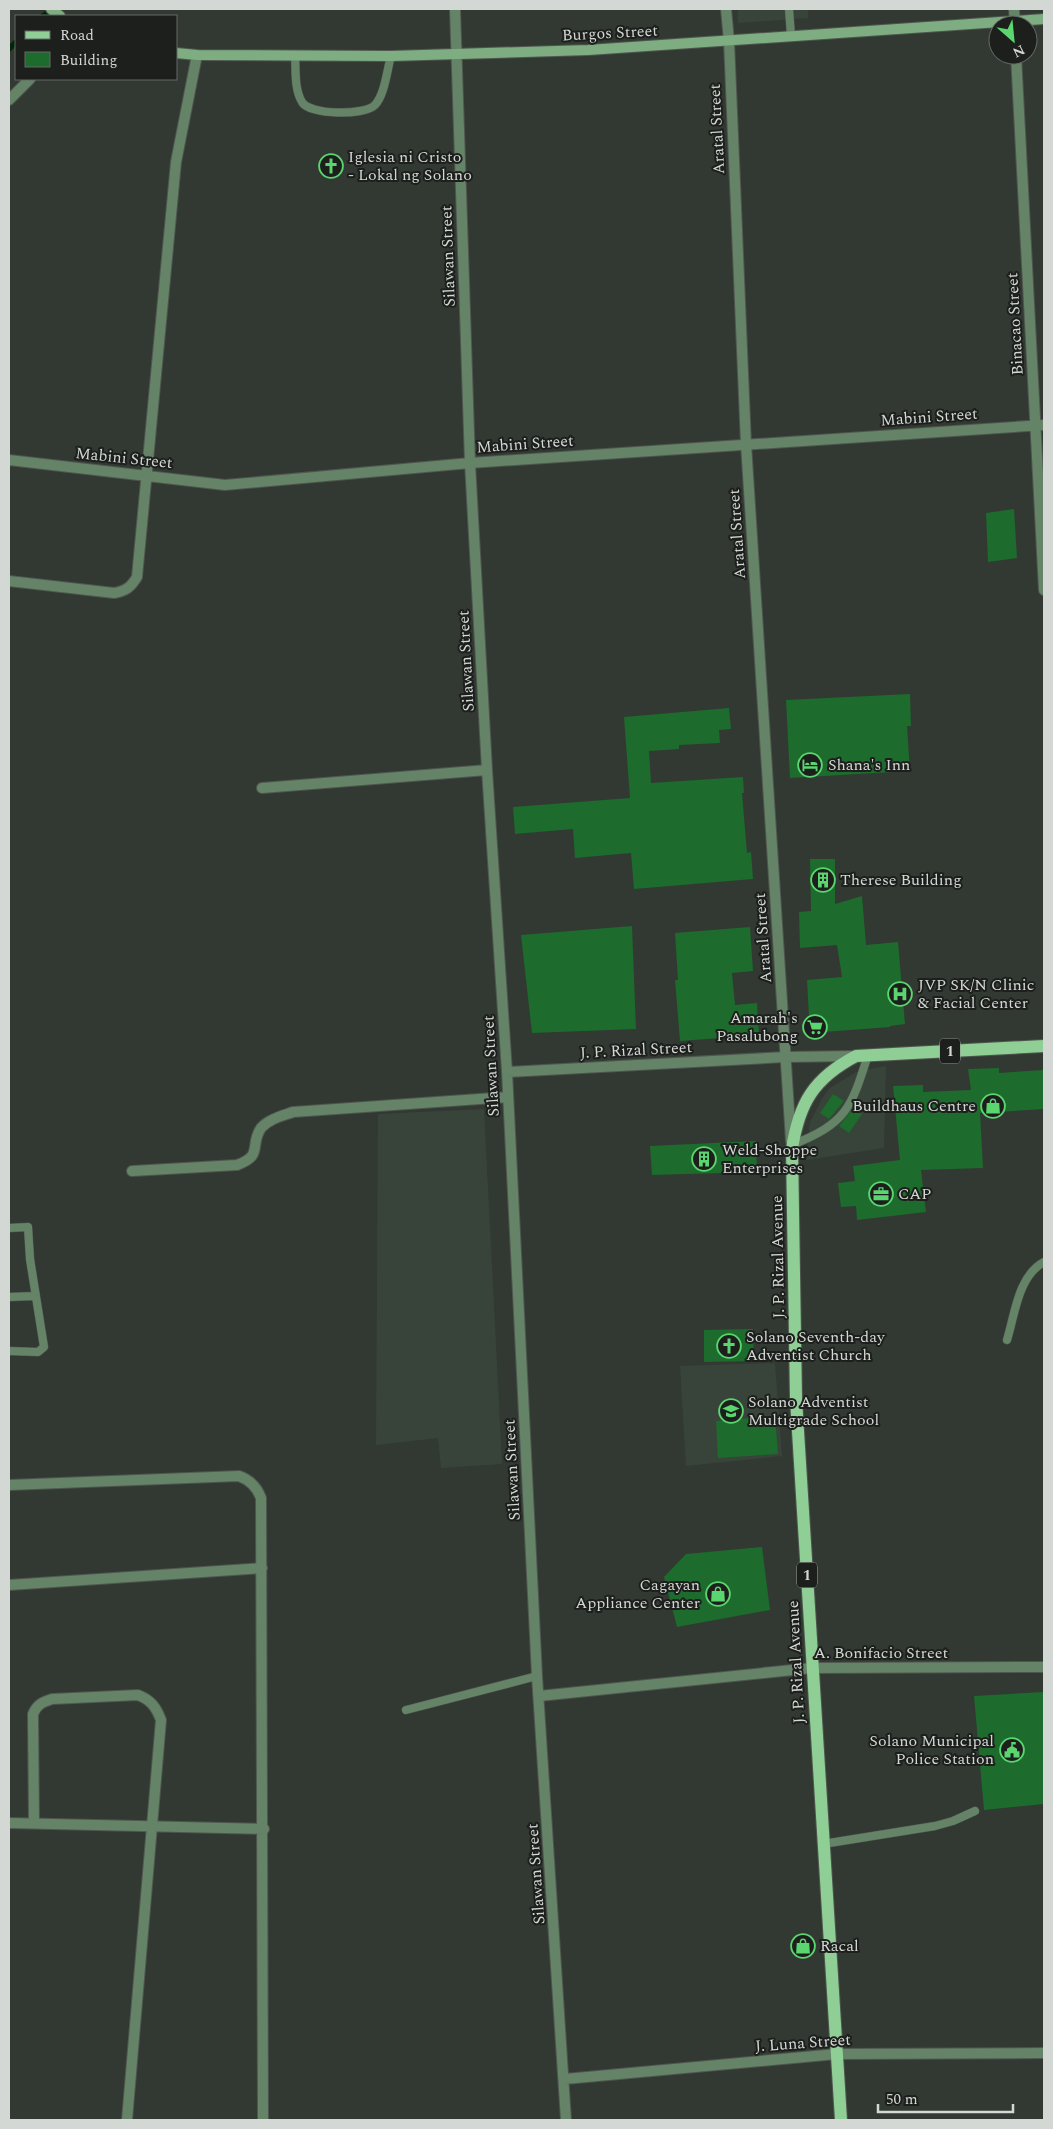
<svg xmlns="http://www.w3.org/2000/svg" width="1053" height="2129" viewBox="0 0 1053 2129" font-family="Spectral,serif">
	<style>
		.built { fill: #384439 }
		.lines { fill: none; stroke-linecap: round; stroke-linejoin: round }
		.stream { stroke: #002707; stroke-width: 5.5 }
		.building { fill: #1d6b2d }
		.service-casing { stroke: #4f564f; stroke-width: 9 }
		.minor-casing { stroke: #4f564f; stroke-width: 12 }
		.tertiary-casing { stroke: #4f564f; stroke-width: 12 }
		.secondary-casing { stroke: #4f564f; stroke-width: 12 }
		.primary-casing { stroke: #4f564f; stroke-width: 14 }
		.service { stroke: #658367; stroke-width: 8 }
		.minor { stroke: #658367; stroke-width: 10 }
		.tertiary { stroke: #658367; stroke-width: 10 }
		.secondary { stroke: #7dad81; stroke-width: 10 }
		.primary { stroke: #8fce95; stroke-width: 12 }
		.labels { text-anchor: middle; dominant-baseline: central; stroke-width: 4; stroke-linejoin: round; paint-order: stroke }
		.shield { fill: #1c1f1c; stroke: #9da09d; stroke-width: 1 }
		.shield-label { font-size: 15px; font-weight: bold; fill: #d4d8d4 }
		.street-label { font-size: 16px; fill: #d4d8d4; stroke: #1c1f1c }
		.poi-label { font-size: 16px; fill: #d4d8d4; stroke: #1c1f1c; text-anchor: start }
	</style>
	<rect width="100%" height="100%" fill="#323932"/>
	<path class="built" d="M 738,9 L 808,9 L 808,18 L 738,23 Z
		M 886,1066 L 884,1148 L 806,1160 L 810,1122 L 823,1097 L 830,1088 L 856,1072 Z
		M 484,1109 L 502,1464 L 441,1468 L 438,1438 L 376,1445 L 378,1114 Z
		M 775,1363 L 782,1456 L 686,1466 L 680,1366 Z"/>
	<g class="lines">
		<path class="stream" d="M 43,16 L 53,9
			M 9,49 L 16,42"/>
	</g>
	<path class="building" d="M 1014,509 L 1017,558 L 988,562 L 986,513 Z
		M 910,694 L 911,726 L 907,726 L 910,771 L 790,778 L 786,700 Z
		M 729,708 L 731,729 L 719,730 L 720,743 L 679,745 L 679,749 L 649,751 L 651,783 L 743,777 L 744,793 L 742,793 L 747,853 L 751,852 L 753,879 L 634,889 L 631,853 L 575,858 L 573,829 L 515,834 L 513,807 L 630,798 L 624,717 Z
		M 810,859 L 835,859 L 835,904 L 862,896 L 866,945 L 898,942 L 905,1024 L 890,1026 L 890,1027 L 810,1033 L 807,980 L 842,977 L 837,945 L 800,948 L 799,912 L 811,911 Z
		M 632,926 L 636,1029 L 532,1033 L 521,935 Z
		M 750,927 L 753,971 L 732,973 L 735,1005 L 757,1003 L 759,1035 L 680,1041 L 675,980 L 678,980 L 675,933 Z
		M 999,1068 L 999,1073 L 1044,1070 L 1044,1109 L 980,1113 L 983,1168 L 921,1170 L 926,1212 L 857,1220 L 856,1206 L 841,1207 L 838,1183 L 855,1181 L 853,1166 L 900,1160 L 893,1086 L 923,1085 L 923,1092 L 971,1090 L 968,1069 Z
		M 833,1094 L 844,1101 L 829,1119 L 820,1113 Z
		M 853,1108 L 862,1114 L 849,1133 L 839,1126 Z
		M 756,1141 L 757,1172 L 652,1175 L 650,1146 Z
		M 753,1329 L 754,1361 L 704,1362 L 704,1330 Z
		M 775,1416 L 778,1454 L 718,1458 L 716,1421 Z
		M 762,1547 L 770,1610 L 677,1627 L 664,1577 L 686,1554 Z
		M 1044,1692 L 1044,1804 L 984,1810 L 974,1696 Z"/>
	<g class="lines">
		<g class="service-casing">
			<path id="service" d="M 789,9 L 791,36
				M 295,55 C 296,69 294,89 302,102 C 309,115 364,116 375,105 C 385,94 387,70 391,56
				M 792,1145 C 847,1123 851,1108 868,1055
				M 9,1228 L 28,1227 L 30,1259 L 44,1347 L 38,1352 L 9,1351
				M 9,1297 L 35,1296
				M 1007,1340 C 1015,1314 1018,1276 1044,1262
				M 406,1710 L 537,1676
				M 823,1844 L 935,1826 L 953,1821 L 975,1811"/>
		</g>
		<g class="minor-casing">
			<path id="minor" d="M 455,9 L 470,463 L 487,770 L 507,1072 L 537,1676 L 566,2120
				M 726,9 L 729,41
				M 1014,9 L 1015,25
				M 1016,55 L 1044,590
				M 9,460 L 225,485 L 470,463 L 1044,425
				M 9,581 L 114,593 C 126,591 131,587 137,577 L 176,162 L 197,55
				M 262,788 L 487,770
				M 507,1072 L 785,1057
				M 132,1171 L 237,1165 C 264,1155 249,1146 261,1128 C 269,1119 282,1116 293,1112 L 508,1097
				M 9,1485 L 239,1476 C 250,1480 257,1487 261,1498 L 263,2120
				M 9,1585 L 262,1568
				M 539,1696 L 812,1668 L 1044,1667
				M 9,1823 L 264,1829
				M 34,1823 L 33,1714 C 37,1704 43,1702 52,1699 L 138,1695 C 151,1700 156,1707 161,1720 L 127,2120
				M 565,2079 L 837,2054 L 1044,2053"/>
		</g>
		<g class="tertiary-casing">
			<path id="tertiary" d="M 729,41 L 746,444 L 791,1141
				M 9,100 L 30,79
				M 785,1057 L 855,1056"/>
		</g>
		<g class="secondary-casing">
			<path id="secondary" d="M 51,9 L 60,16
				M 176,53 L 197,55 L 391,56 L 588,50 L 1044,19"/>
		</g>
		<g class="primary-casing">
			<path id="primary" d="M 841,2120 L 796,1399 L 792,1149 C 799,1103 814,1078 856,1056 L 1044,1046"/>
		</g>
		<use href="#service" class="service"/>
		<use href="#minor" class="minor"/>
		<use href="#tertiary" class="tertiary"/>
		<use href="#secondary" class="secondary"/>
		<use href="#primary" class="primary"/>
	</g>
	<defs>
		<g id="church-ring" transform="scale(1.25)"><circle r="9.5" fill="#1c1f1c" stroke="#5ad56f" stroke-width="1.5"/><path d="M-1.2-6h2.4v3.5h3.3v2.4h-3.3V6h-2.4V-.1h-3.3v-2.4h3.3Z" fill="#5ad56f"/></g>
		<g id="hotel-ring" transform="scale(1.25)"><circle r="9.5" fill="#1c1f1c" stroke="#5ad56f" stroke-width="1.5"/><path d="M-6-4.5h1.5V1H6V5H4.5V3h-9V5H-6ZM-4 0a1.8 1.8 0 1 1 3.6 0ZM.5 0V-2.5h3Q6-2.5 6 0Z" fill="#5ad56f"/></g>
		<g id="building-ring" transform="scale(1.25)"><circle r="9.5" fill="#1c1f1c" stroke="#5ad56f" stroke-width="1.5"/><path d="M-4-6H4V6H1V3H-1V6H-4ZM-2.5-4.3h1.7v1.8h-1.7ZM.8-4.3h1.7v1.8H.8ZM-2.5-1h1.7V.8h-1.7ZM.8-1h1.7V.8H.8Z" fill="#5ad56f"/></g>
		<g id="hospital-ring" transform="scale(1.25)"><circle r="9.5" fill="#1c1f1c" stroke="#5ad56f" stroke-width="1.5"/><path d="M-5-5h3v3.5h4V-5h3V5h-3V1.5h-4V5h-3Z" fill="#5ad56f"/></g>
		<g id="supermarket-ring" transform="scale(1.25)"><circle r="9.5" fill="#1c1f1c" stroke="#5ad56f" stroke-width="1.5"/><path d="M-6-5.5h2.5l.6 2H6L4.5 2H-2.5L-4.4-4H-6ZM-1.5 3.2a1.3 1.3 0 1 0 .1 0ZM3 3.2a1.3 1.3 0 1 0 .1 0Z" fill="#5ad56f"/></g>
		<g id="shop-ring" transform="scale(1.25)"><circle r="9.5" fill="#1c1f1c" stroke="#5ad56f" stroke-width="1.5"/><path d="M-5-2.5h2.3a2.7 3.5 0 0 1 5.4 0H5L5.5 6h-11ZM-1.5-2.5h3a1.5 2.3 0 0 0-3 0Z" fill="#5ad56f"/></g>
		<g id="office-ring" transform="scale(1.25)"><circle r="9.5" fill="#1c1f1c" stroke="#5ad56f" stroke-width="1.5"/><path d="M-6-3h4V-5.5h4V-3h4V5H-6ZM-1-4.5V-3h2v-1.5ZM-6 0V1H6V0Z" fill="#5ad56f"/></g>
		<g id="school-ring" transform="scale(1.25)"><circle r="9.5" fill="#1c1f1c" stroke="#5ad56f" stroke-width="1.5"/><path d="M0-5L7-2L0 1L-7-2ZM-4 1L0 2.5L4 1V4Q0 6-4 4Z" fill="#5ad56f"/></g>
		<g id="civic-ring" transform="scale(1.25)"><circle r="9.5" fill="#1c1f1c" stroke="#5ad56f" stroke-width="1.5"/><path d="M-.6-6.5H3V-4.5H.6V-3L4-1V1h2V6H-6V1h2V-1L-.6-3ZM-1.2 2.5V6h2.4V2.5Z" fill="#5ad56f"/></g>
	</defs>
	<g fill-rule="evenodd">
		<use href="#church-ring" x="331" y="166"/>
		<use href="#hotel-ring" x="810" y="765"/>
		<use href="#building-ring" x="823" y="880"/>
		<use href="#hospital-ring" x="900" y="994"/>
		<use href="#supermarket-ring" x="815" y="1027"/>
		<use href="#shop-ring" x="993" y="1106"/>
		<use href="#building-ring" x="704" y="1159"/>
		<use href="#office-ring" x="881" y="1194"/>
		<use href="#church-ring" x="729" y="1346"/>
		<use href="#school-ring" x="731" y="1411"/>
		<use href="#shop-ring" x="718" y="1594"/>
		<use href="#civic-ring" x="1012" y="1750"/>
		<use href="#shop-ring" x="803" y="1946"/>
	</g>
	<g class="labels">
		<g class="shield">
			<rect x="940" y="1038.5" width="20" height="25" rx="4"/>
			<rect x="797" y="1562.5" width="20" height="25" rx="4"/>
		</g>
		<g class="shield-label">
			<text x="950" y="1051">1</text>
			<text x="807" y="1575">1</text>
		</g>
		<g class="street-label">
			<text transform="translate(610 33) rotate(-3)">Burgos Street</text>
			<text transform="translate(717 129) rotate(-93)">Aratal Street</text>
			<text transform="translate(448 256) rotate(-92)">Silawan Street</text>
			<text transform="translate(1015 324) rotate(-93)">Binacao Street</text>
			<text transform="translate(929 417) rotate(-4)">Mabini Street</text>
			<text transform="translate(525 444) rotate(-4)">Mabini Street</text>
			<text transform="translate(124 458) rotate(6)">Mabini Street</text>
			<text transform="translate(737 534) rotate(-94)">Aratal Street</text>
			<text transform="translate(466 661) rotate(-93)">Silawan Street</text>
			<text transform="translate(763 938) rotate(-94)">Aratal Street</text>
			<text transform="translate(636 1050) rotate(-3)">J. P. Rizal Street</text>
			<text transform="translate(491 1066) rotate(-93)">Silawan Street</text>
			<text transform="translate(778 1257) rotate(-91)">J. P. Rizal Avenue</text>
			<text transform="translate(512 1470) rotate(-93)">Silawan Street</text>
			<text x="881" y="1653">A. Bonifacio Street</text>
			<text transform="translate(796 1662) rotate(-93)">J. P. Rizal Avenue</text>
			<text transform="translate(536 1874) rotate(-94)">Silawan Street</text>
			<text transform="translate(803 2043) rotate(-4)">J. Luna Street</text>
		</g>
		<g class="poi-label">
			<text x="348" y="157">Iglesia ni Cristo<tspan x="348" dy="18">- Lokal ng Solano</tspan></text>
			<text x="828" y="765">Shana's Inn</text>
			<text x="840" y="880">Therese Building</text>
			<text x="918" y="985">JVP SK/N Clinic<tspan x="918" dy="18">&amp; Facial Center</tspan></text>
			<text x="798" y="1018" text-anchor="end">Amarah's<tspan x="798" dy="18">Pasalubong</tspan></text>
			<text x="976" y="1106" text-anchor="end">Buildhaus Centre</text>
			<text x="722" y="1150">Weld-Shoppe<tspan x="722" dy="18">Enterprises</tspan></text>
			<text x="898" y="1194">CAP</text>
			<text x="746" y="1337">Solano Seventh-day<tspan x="746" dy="18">Adventist Church</tspan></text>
			<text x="748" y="1402">Solano Adventist<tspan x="748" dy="18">Multigrade School</tspan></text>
			<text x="700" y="1585" text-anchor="end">Cagayan<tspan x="700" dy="18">Appliance Center</tspan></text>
			<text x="994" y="1741" text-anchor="end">Solano Municipal<tspan x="994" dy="18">Police Station</tspan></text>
			<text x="820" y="1946">Racal</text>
		</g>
	</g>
	<rect width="1053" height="2129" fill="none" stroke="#d4d8d4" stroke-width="20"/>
	<rect x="15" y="15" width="162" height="65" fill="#1c1f1c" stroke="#666966"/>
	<rect x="25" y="31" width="25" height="8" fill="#8fce95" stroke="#666966"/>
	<text x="60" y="40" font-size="15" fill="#d4d8d4">Road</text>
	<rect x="25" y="52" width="25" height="15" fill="#1d6b2d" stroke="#666966"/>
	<text x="60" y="65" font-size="15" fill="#d4d8d4">Building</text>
	<g transform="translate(1013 40) rotate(153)"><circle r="24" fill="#1c1f1c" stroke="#666966"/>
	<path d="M0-4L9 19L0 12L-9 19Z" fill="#5ad56f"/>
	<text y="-8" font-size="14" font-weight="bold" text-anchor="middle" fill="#d4d8d4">N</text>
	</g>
	<path d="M878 2104v8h135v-8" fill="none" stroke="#d4d8d4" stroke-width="2.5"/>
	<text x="886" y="2104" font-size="15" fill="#d4d8d4" stroke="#1c1f1c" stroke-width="4" paint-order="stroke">50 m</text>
</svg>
